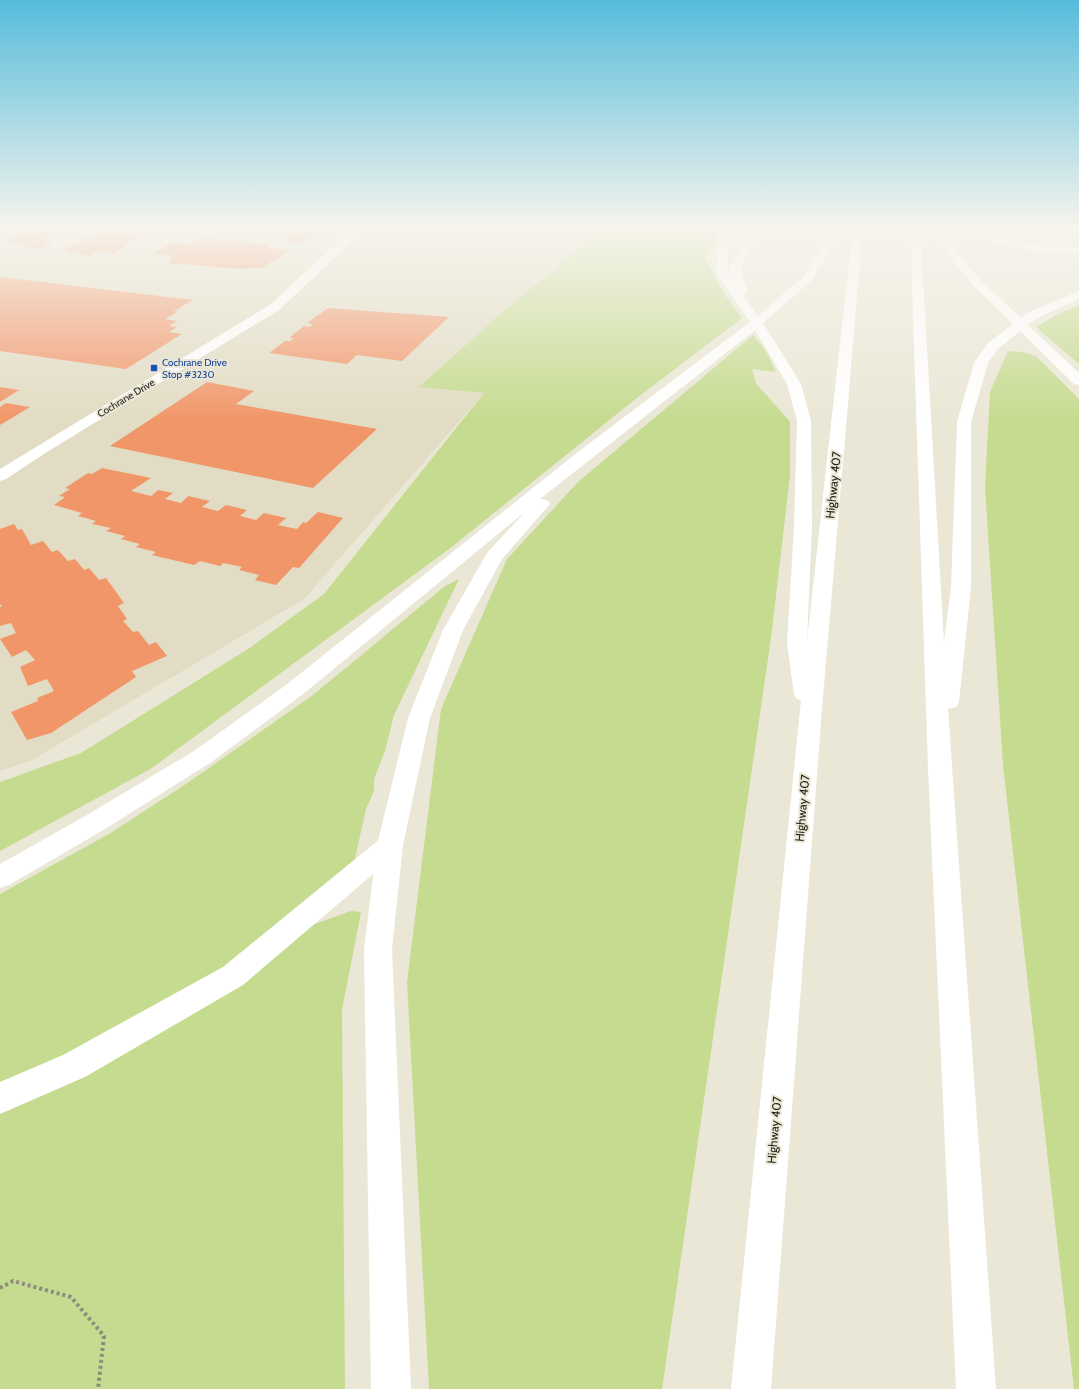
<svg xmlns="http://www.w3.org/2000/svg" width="1079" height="1389" viewBox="0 0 1079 1389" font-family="Cabin,sans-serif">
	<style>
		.built { fill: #e2dcc4 }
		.green { fill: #c5db8f }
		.building { fill: #f19669 }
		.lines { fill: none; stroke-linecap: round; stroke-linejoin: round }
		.path { stroke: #8e8c7f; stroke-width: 4; stroke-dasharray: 3 3; stroke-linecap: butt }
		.minor { fill: #fff; fill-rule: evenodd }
		.highway { fill: #fff; fill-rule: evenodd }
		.transit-dot { fill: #1a4fb4; stroke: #ebe7d6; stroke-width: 1.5 }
		.labels { text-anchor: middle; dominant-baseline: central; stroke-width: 4; stroke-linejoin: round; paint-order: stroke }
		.far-transit-label { font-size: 10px; fill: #164399; stroke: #ebe7d6; text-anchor: start }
		.far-street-label { font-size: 10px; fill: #23221b; stroke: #ebe7d6 }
		.street-label { font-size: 12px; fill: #23221b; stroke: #ebe7d6 }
	</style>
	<rect width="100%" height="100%" fill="#ebe7d6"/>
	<path class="built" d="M 0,226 L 590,226 L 578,250 L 507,308 L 420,387 L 484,393 L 304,599 L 32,760 L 0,771 Z"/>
	<path class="green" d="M 590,226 L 718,226 L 713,251 L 705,257 L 723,292 L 742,318 L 633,401 L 453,546 L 152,768 L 0,851 L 0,782 L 81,753 L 248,649 L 324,594 L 484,393 L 419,387 L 507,308 L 578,250 Z
		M 1079,305 L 1079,364 L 1036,327 L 1054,316 Z
		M 753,335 L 766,351 L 776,372 L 752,369 L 756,383 L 790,422 L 790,476 L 771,638 L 662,1389 L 429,1389 L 407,982 L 441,709 L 507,559 L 578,482 Z
		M 1008,351 L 1022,352 L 1036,356 L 1079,399 L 1079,1389 L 1074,1389 L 1003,765 L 985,487 L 990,392 Z
		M 459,579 L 394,715 L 385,751 L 374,779 L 374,791 L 366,809 L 354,863 L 245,957 L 0,1091 L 0,894 L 109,834 L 186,784 L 313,695 L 445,586 Z
		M 351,911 L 361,912 L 342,1010 L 345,1389 L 0,1389 L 0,1106 L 301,929 Z"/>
	<path class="building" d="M 29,226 L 70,226 L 44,240 L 53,243 L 40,249 L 1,241 Z
		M 109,226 L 156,226 L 114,253 L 96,252 L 89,256 L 64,250 Z
		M 212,226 L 316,226 L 322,230 L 304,243 L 287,242 L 288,239 L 212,230 Z
		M 203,238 L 267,244 L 271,248 L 290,250 L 262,268 L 240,269 L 169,263 L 173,256 L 152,254 L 173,242 L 191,244 Z
		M 0,277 L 193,300 L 174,311 L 178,312 L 165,319 L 177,321 L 169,326 L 177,327 L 169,332 L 182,334 L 126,369 L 0,351 Z
		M 328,308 L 449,317 L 402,361 L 357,355 L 347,364 L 269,353 L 285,341 L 290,341 L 294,338 L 289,338 L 304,326 L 310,327 L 313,324 L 307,323 Z
		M 207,382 L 254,391 L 236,404 L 377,429 L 313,488 L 110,446 Z
		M 0,387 L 19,390 L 0,402 Z
		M 6,403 L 30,407 L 0,425 L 0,407 Z
		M 102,468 L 151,478 L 131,491 L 151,496 L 158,490 L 173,493 L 165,499 L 181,503 L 188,496 L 210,501 L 202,507 L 218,511 L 226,505 L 247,510 L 240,516 L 256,520 L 264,513 L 286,518 L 278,525 L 297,529 L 303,522 L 306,523 L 318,512 L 343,518 L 299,568 L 293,567 L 276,585 L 255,580 L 259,575 L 239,570 L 242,567 L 223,563 L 220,566 L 200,561 L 194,565 L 152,555 L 156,552 L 136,547 L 140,544 L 121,539 L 125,536 L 106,531 L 111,528 L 92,524 L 96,521 L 78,516 L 82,513 L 54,505 L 65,497 L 59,496 L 70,489 L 65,488 L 88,473 L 92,474 Z
		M 14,524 L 18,530 L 22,529 L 31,545 L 43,541 L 52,552 L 58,550 L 68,561 L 75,559 L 84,570 L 89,568 L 99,580 L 106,578 L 124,603 L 118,606 L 127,619 L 123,621 L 133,632 L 138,631 L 149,645 L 156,642 L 167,656 L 132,671 L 136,677 L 51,733 L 27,740 L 11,712 L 38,701 L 37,698 L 54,691 L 47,679 L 28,686 L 20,667 L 35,660 L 26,650 L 12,657 L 0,639 L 16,633 L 11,623 L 0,626 L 0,607 L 2,606 L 0,604 L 0,529 Z"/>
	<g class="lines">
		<path class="path" d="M 0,1288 L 13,1281 L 71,1297 L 104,1336 L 98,1389"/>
		<path class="minor" d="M 355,226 L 365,226 L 363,231 L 279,310 L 47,452 L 6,479 L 0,481 L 0,469 L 271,304 Z
			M 390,835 L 399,838 L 403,845 L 399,852 L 243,985 L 85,1077 L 0,1114 L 0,1082 L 63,1055 L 223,967 L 381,838 Z"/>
		<path class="highway" d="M 722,226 L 732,226 C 729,243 723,266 733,280 L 729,269 L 742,244 L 770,226 L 783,226 L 750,248 L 741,269 L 748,292 L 743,295 L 758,316 L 804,276 L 833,226 L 843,226 L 812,280 L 763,323 L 801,384 L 811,421 L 812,527 L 807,641 L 853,226 L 863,226 L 821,721 L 771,1389 L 731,1389 L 801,700 L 797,699 L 794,694 L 787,643 L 794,527 L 797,421 L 787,384 L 755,330 L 540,499 L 547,500 L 550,504 L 502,559 L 463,630 L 430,718 L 403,845 L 392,949 L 411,1389 L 371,1389 L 364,949 L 377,845 L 408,718 L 443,630 L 487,553 L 525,512 L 302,695 L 210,763 L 105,829 L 9,885 L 0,888 L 0,864 L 87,815 L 194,751 L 286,685 L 578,452 L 750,322 L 716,273 L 718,249 Z
			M 910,226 L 920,226 L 944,642 L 951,587 L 957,422 L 974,363 L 988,343 L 1013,324 L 970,282 L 947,252 L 935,226 L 945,226 L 957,251 L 978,278 L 1021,318 L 1029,312 L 1079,291 L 1079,299 L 1037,318 L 1028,325 L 1079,373 L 1079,385 L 1074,384 L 1020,331 L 998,349 L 988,363 L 971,422 L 971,587 L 959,702 L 956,707 L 948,709 L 996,1389 L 956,1389 L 928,769 Z
			M 964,226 C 979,226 991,235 1005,239 C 1029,245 1054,247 1079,248 L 1079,254 C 1051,253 983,248 964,226 Z"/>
	</g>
	<linearGradient id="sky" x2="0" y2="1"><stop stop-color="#56bcdb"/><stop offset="0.54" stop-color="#f6f4ed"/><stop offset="1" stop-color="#f6f4ed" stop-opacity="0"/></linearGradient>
	<rect width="1079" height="421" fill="url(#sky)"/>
	<rect class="transit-dot" x="150" y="364" width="8" height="8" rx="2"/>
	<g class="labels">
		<g class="far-transit-label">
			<text x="162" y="362">Cochrane Drive<tspan x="162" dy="12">Stop #3230</tspan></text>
		</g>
		<g class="far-street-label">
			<text transform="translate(126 398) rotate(-31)">Cochrane Drive</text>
		</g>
		<g class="street-label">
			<text transform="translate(833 485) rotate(-84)">Highway 407</text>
			<text transform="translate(802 808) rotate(-85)">Highway 407</text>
			<text transform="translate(774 1130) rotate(-85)">Highway 407</text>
		</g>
	</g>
</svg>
